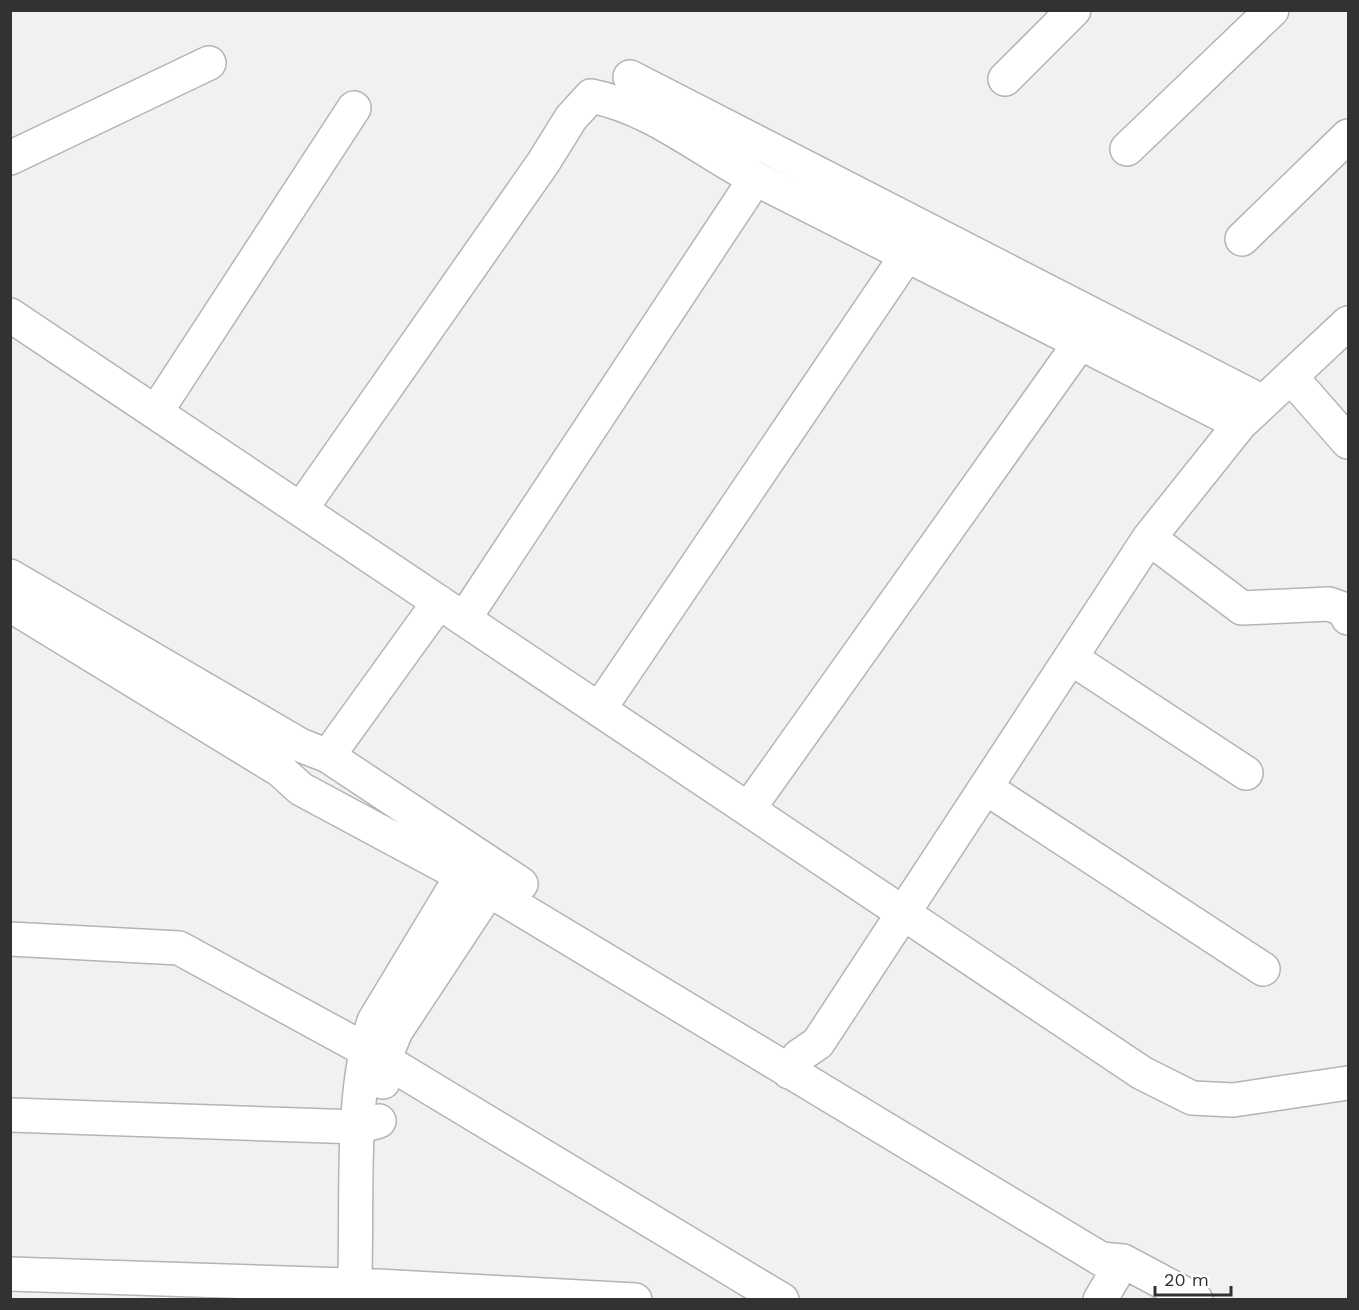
<svg xmlns="http://www.w3.org/2000/svg" width="1359" height="1310" viewBox="0 0 1359 1310" font-family="'Work Sans',sans-serif">
	<style>
		.lines { fill: none; stroke-linecap: round; stroke-linejoin: round }
		.minor-casing { stroke: #b3b5b4; stroke-width: 36 }
		.minor { stroke: #fff; stroke-width: 33 }
	</style>
	<rect width="100%" height="100%" fill="#eff2f0"/>
	<g class="lines">
		<g class="minor-casing">
			<path id="minor" d="M 630,77 L 1263,402
				M 1005,79 L 1074,10
				M 1127,149 L 1272,10
				M 10,158 L 209,63
				M 1242,239 L 1348,136
				M 10,315 L 1142,1073 L 1192,1098 L 1233,1100 L 1348,1083
				M 1291,377 L 1348,442
				M 156,412 L 354,108
				M 301,509 L 543,163 L 571,118 L 591,96 C 654,108 704,153 760,181 C 920,262 1080,343 1240,424
				M 1149,538 L 1242,608 L 1329,604 L 1343,609 L 1348,618
				M 10,576 L 300,745 L 328,756 L 521,884
				M 10,605 L 280,770 L 301,789 L 489,890 L 1101,1259 L 1123,1261 L 1196,1300
				M 464,619 L 755,179
				M 1071,658 L 1246,773
				M 600,708 L 907,255
				M 328,756 L 439,602
				M 986,788 L 1263,969
				M 749,808 L 1080,343
				M 10,939 L 179,948 L 384,1060 L 782,1300
				M 789,1072 L 799,1056 L 818,1043 L 1149,538 L 1240,424 L 1348,323
				M 383,1082 L 384,1060 L 396,1031 L 501,872
				M 10,1115 L 359,1127 L 379,1121
				M 10,1274 L 378,1286 L 635,1300
				M 354,1300 C 359,1213 348,1102 374,1021 L 473,857
				M 1100,1300 L 1123,1261"/>
		</g>
		<use href="#minor" class="minor"/>
	</g>
	<rect width="1359" height="1310" fill="none" stroke="#313231" stroke-width="24"/>
	<path d="M1155 1286v9h76v-9" fill="none" stroke="#313231" stroke-width="3"/>
	<text x="1164" y="1286" font-size="18" fill="#313231" stroke="#fcfffd" stroke-width="4.5" paint-order="stroke">20 m</text>
</svg>
